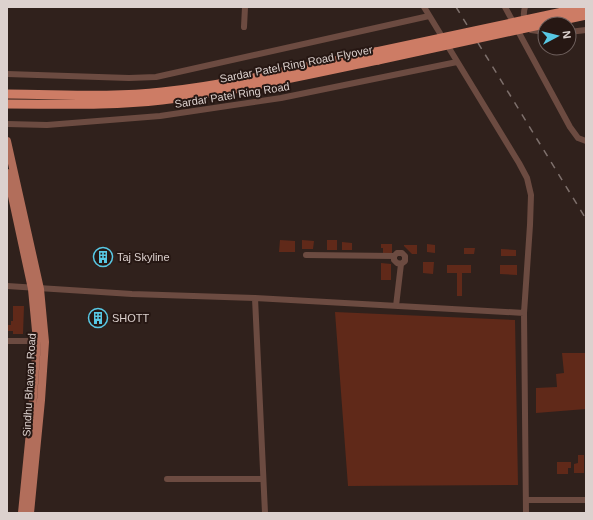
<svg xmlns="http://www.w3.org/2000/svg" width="593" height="520" viewBox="0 0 593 520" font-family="Arial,sans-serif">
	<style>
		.green { fill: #602919 }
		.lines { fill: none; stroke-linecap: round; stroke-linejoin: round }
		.minor { stroke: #6c4b41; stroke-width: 6 }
		.major { stroke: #b26e5b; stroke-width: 8 }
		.highway { stroke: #cd7c65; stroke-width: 9 }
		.rail { stroke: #7e706c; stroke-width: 1.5; stroke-dasharray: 7 7; stroke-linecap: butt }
		.highway-bridge { stroke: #cd7c65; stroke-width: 9 }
		.labels { text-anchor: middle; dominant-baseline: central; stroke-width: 4; stroke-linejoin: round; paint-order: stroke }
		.street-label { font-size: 11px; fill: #dcd1ce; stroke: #261713 }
		.poi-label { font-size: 11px; fill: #dcd1ce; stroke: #261713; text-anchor: start }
	</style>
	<rect width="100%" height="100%" fill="#30211c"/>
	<path class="green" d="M 280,240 L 295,241 L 295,252 L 279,252 Z
		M 302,240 L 314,241 L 313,249 L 302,249 Z
		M 327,240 L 337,240 L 337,250 L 327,250 Z
		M 342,242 L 352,243 L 352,250 L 342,250 Z
		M 381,244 L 392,244 L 392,253 L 383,253 L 383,248 L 381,248 Z
		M 427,244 L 435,245 L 435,253 L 427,252 Z
		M 404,245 L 417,245 L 417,254 L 412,254 L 404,246 Z
		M 464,248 L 475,248 L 474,254 L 464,254 Z
		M 501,249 L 516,250 L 516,256 L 501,256 Z
		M 423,262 L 434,262 L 433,274 L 423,273 Z
		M 381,263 L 391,264 L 391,280 L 381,280 Z
		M 447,265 L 471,265 L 471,273 L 462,273 L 462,296 L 457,296 L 457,273 L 447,273 Z
		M 500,265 L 517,265 L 517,275 L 500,274 Z
		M 13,306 L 24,306 L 23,334 L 13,334 L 13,331 L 7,331 L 8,325 L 11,325 L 11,321 L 13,321 Z
		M 335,312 L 515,320 L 518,485 L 348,486 Z
		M 562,353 L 586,353 L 586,409 L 536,413 L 536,388 L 557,387 L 556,374 L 564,373 Z
		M 578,455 L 584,455 L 584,473 L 574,473 L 574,464 L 578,463 Z
		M 557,462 L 571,462 L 571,468 L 568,468 L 568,474 L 557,474 Z"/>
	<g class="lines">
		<path class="minor" d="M 424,7 L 519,163 L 527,178 L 531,195 L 530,225 L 524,313 L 526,513
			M 505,7 L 570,127 L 578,138 L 586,141
			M 525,7 C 522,17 525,23 531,30 L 545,32
			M 244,27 L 245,7
			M 569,32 L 586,30
			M 7,74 L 129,78 L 156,77 L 429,16
			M 7,124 L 47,125 L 160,116 L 281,98 L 457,62
			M 306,255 L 394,256
			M 7,286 L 132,294 L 255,298 L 524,313
			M 255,298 L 265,513
			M 396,306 L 401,264 L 405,261 L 405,256 L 402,253 L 397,253 L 394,256 L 394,260 L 397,263 L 401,264
			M 7,341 L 39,341
			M 167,479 L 263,479
			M 526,500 L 586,500"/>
		<path class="major" d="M 7,141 L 40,289 L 45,342 L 41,400 L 30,513
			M 7,173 L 32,289 L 37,341 L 32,412 L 22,513"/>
		<path class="highway" d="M 7,94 C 58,94 111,98 162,92 C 234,84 305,67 376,52
			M 7,104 C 59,104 111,106 162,100 C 235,91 307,75 378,60"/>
		<path class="rail" d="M 456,7 L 586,219"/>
		<path class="highway-bridge" d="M 376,52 L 586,7
			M 378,60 L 586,15"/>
	</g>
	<defs>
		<g id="building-ring" transform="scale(1)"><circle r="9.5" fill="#261713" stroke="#58c8e4" stroke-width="1.5"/><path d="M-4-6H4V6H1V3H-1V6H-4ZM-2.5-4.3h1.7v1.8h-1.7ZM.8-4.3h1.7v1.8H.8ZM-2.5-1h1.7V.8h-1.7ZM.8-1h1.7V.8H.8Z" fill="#58c8e4"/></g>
	</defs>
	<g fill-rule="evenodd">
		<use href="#building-ring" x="103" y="257"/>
		<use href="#building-ring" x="98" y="318"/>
	</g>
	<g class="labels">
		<g class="street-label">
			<text transform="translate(296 64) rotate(-11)">Sardar Patel Ring Road Flyover</text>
			<text transform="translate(232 95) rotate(-9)">Sardar Patel Ring Road</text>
			<text transform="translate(29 385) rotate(-87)">Sindhu Bhavan Road</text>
		</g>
		<g class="poi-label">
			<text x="117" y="257">Taj Skyline</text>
			<text x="112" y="318">SHOTT</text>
		</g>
	</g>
	<rect width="593" height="520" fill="none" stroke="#dcd1ce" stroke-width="16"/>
	<g transform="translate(557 36) rotate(83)"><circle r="19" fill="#261713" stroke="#6f615e"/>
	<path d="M0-3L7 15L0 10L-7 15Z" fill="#58c8e4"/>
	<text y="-6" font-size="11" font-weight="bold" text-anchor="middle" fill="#dcd1ce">N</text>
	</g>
</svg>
